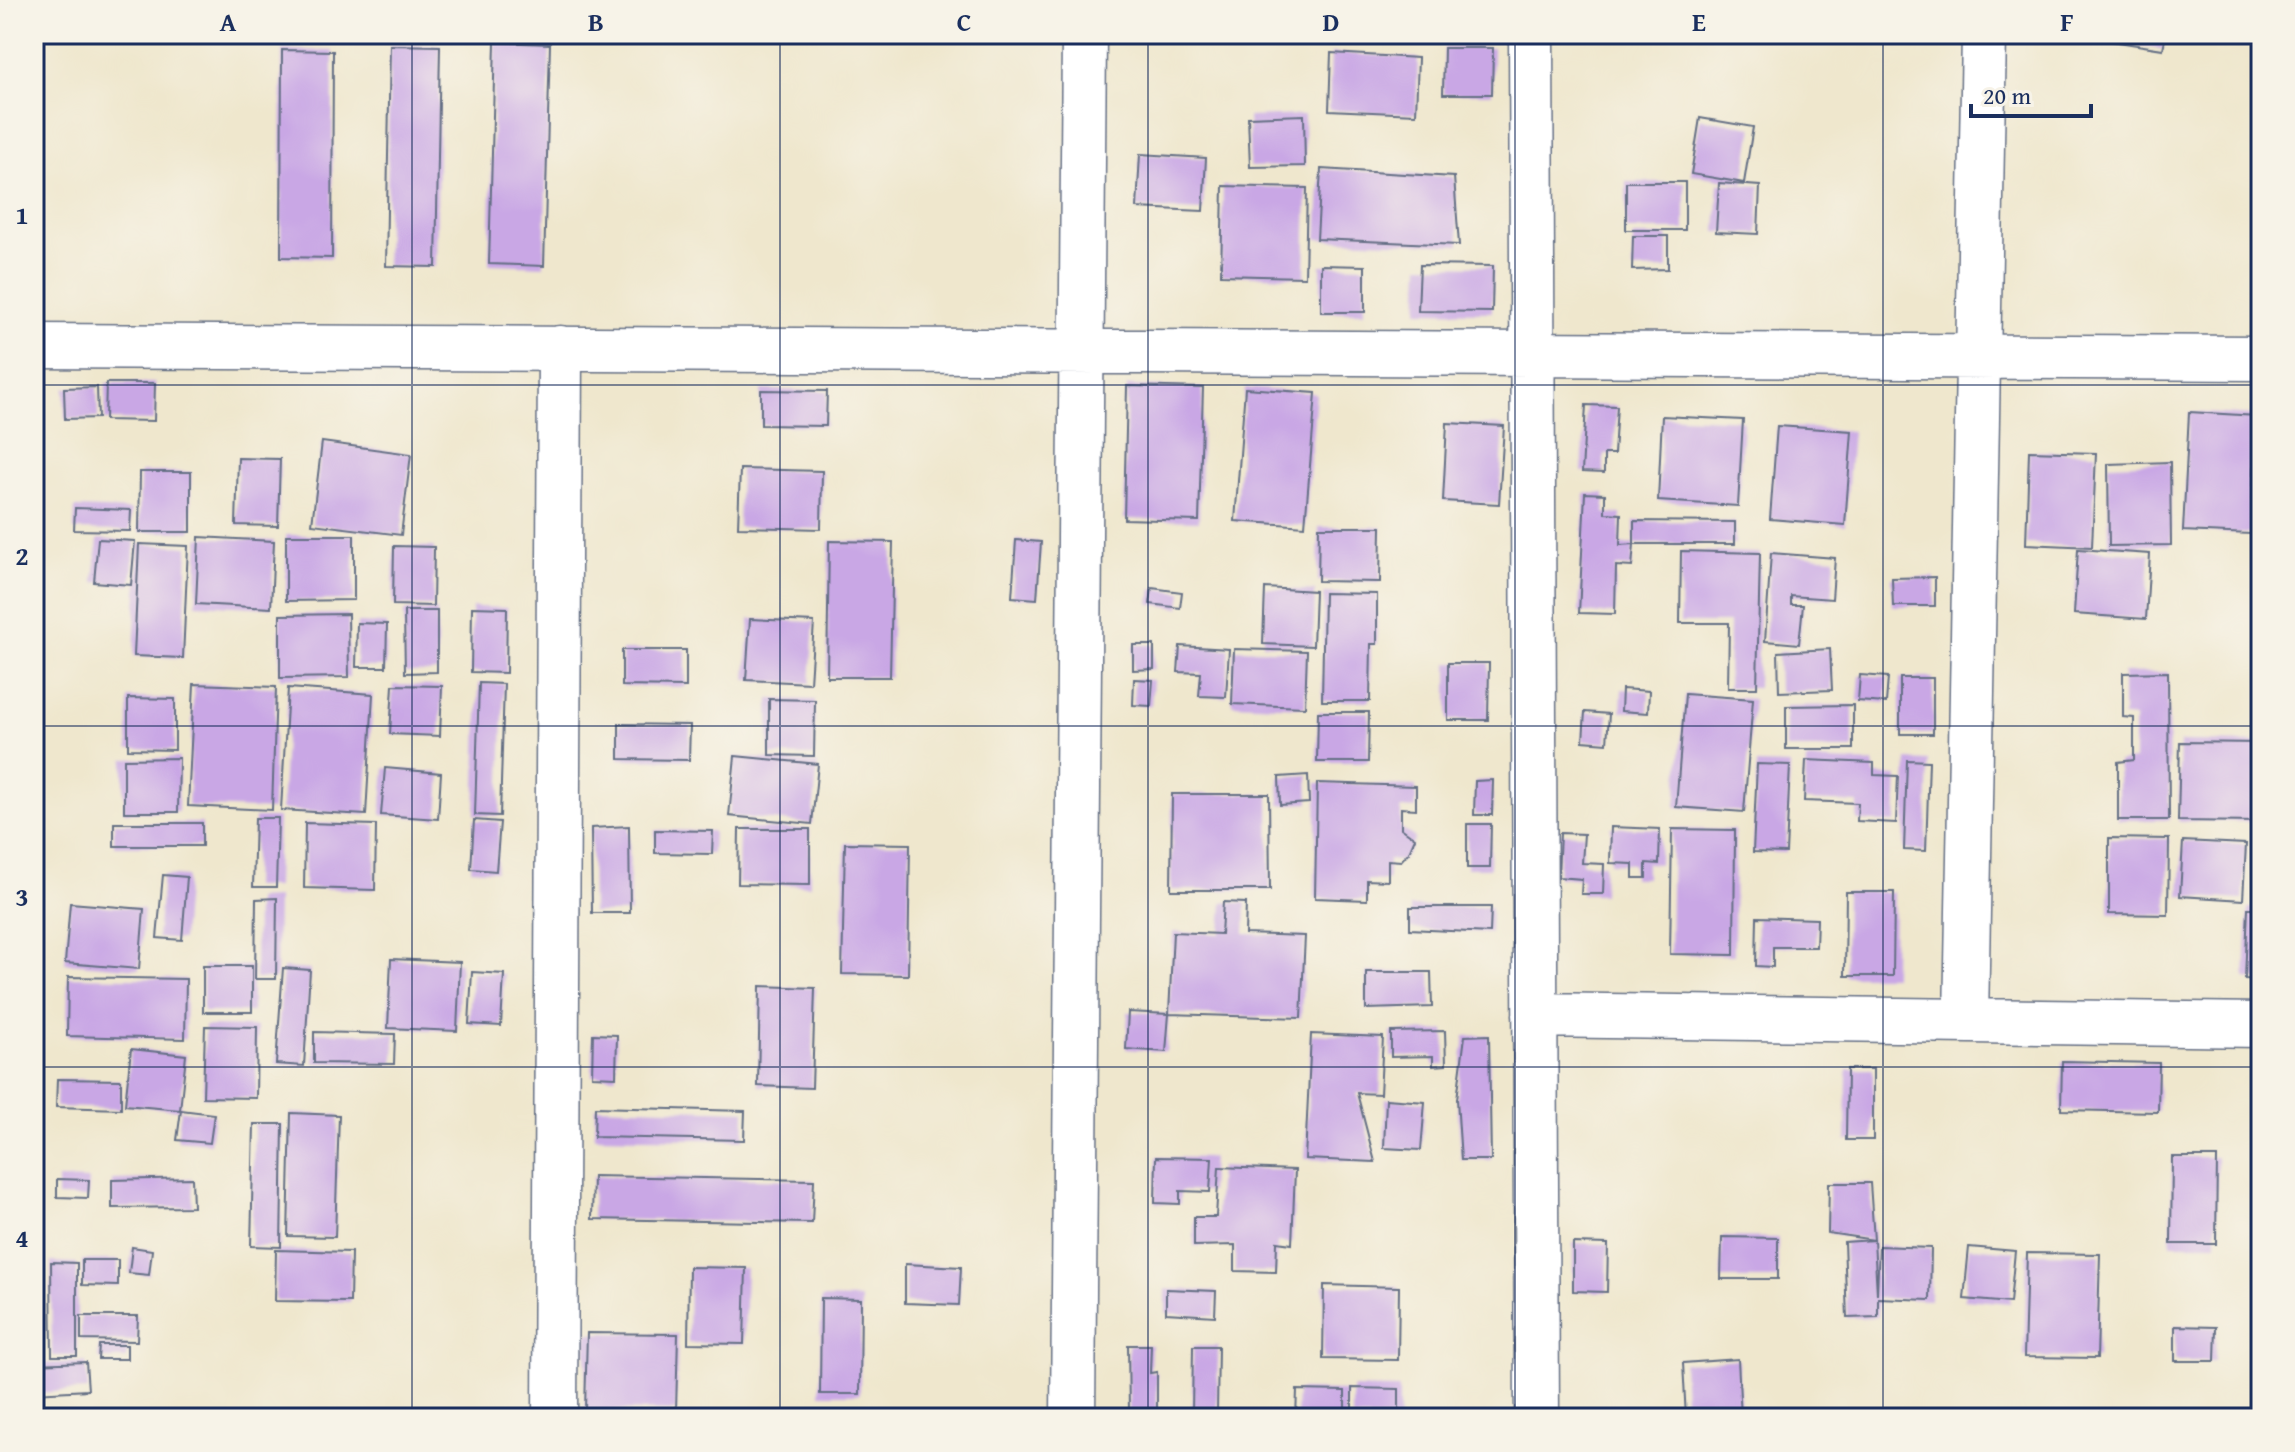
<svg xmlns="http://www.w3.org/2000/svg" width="2295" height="1452" viewBox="0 0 2295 1452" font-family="'Gentium Book Plus',serif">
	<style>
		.building { fill: #c9a7e5 }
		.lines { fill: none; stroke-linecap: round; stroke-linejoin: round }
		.minor-casing { stroke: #656f85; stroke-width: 47 }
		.minor { stroke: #fff; stroke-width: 44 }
		.grid { fill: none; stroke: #1b2f5e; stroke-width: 2; stroke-opacity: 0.55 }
		.neatline { fill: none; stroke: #1b2f5e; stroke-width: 3 }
		.grid-label { font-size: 26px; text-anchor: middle; font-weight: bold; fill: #1b2f5e }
	</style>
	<rect width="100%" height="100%" fill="#f7f3e8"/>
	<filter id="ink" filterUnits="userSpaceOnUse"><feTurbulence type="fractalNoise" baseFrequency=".0125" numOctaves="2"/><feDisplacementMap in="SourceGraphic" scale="16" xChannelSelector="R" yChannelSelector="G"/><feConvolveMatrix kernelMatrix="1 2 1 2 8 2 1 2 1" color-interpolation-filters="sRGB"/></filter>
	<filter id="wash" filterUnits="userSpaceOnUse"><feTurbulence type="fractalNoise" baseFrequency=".006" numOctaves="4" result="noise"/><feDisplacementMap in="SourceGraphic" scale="32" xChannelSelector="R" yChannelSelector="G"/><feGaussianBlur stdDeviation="1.8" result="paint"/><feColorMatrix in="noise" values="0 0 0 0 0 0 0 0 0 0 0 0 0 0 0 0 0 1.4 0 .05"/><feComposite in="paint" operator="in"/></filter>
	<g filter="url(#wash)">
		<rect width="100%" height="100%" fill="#efe7cd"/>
		<g id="blocks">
			<path class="building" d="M 1138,34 L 1182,34 L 1182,41 L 1138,40 Z
				M 1237,34 L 1320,34 L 1320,38 L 1237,38 Z
				M 2112,34 L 2166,34 L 2163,49 L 2111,41 Z
				M 495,42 L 550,44 L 544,266 L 489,264 Z
				M 390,45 L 440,46 L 436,267 L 386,266 Z
				M 1444,48 L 1493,48 L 1492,94 L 1443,94 Z
				M 282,50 L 333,51 L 332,258 L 281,257 Z
				M 1331,53 L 1418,58 L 1416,114 L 1329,110 Z
				M 1304,115 L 1305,166 L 1250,167 L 1248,117 Z
				M 1700,118 L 1753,127 L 1744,183 L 1691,174 Z
				M 1140,154 L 1206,158 L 1203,211 L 1137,208 Z
				M 1321,169 L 1454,177 L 1459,245 L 1317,239 Z
				M 1626,182 L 1685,182 L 1685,230 L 1626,230 Z
				M 1719,183 L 1760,186 L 1758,234 L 1716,232 Z
				M 1223,186 L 1307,188 L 1305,277 L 1221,275 Z
				M 1633,236 L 1668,236 L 1668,269 L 1632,270 Z
				M 1321,265 L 1365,266 L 1365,312 L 1321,312 Z
				M 1420,265 L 1493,266 L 1492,312 L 1418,311 Z
				M 106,383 L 155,383 L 154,421 L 105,420 Z
				M 1127,386 L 1203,388 L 1199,521 L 1124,519 Z
				M 97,387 L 98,418 L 65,419 L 64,388 Z
				M 1245,388 L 1316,393 L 1305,526 L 1235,521 Z
				M 761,390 L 827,391 L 826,426 L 761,425 Z
				M 1586,405 L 1617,406 L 1614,454 L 1604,454 L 1604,473 L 1582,472 Z
				M 2189,412 L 2257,416 L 2251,534 L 2183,531 Z
				M 1662,416 L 1743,420 L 1738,506 L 1658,501 Z
				M 1447,423 L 1504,426 L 1499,504 L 1443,501 Z
				M 1777,426 L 1852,431 L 1845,525 L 1770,519 Z
				M 322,442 L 411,454 L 401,535 L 312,524 Z
				M 2029,451 L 2096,453 L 2092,547 L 2026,544 Z
				M 238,458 L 280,459 L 278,526 L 236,525 Z
				M 2170,462 L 2171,545 L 2109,546 L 2108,464 Z
				M 740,469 L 822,471 L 821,529 L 738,527 Z
				M 140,472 L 191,472 L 191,532 L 139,532 Z
				M 1585,493 L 1605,494 L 1605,513 L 1621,514 L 1620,545 L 1634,544 L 1632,567 L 1616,566 L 1615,614 L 1579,613 Z
				M 75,508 L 131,510 L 130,531 L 74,530 Z
				M 1634,521 L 1735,522 L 1735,544 L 1634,544 Z
				M 1319,527 L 1381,527 L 1380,582 L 1318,581 Z
				M 286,535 L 354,535 L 354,600 L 286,601 Z
				M 199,537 L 274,541 L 271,608 L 196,604 Z
				M 98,539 L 135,541 L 131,585 L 94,582 Z
				M 1016,540 L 1041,542 L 1037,599 L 1012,597 Z
				M 829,541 L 893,542 L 890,677 L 827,677 Z
				M 139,544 L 188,546 L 183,658 L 134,656 Z
				M 394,546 L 434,547 L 433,606 L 393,605 Z
				M 2078,549 L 2150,554 L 2146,619 L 2074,614 Z
				M 1681,551 L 1760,553 L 1757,688 L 1728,688 L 1729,623 L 1680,623 Z
				M 1771,553 L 1835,558 L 1832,599 L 1791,596 L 1791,605 L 1803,605 L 1799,644 L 1765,641 Z
				M 1935,577 L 1935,606 L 1893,606 L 1892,578 Z
				M 1152,588 L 1182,592 L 1180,608 L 1150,604 Z
				M 1265,588 L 1315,591 L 1313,646 L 1263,644 Z
				M 1324,593 L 1377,594 L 1377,644 L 1371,644 L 1370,701 L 1322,701 Z
				M 472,607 L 507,608 L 506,673 L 471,672 Z
				M 404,611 L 437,611 L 437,672 L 405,673 Z
				M 348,614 L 349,677 L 280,678 L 280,615 Z
				M 750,619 L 814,622 L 810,683 L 746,680 Z
				M 357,623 L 387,624 L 386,667 L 356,667 Z
				M 1133,645 L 1154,645 L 1154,669 L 1133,670 Z
				M 1180,646 L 1229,649 L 1226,697 L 1199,696 L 1201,673 L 1178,672 Z
				M 1234,649 L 1307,651 L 1305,707 L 1232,704 Z
				M 1830,649 L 1832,690 L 1779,692 L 1778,652 Z
				M 622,650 L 686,650 L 686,687 L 622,686 Z
				M 1448,663 L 1489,663 L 1488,720 L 1448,720 Z
				M 2168,672 L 2169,820 L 2118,820 L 2118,762 L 2134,760 L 2134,718 L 2123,717 L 2123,673 Z
				M 1860,675 L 1888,677 L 1886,703 L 1858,701 Z
				M 1900,678 L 1933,678 L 1933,734 L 1900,734 Z
				M 1134,679 L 1153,680 L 1151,706 L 1133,705 Z
				M 479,683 L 504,684 L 500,816 L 475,815 Z
				M 194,684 L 276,687 L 272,810 L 188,806 Z
				M 393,685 L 442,686 L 440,736 L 390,734 Z
				M 288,688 L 373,694 L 366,815 L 281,810 Z
				M 1622,689 L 1649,691 L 1648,713 L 1621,711 Z
				M 1685,694 L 1753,699 L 1744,812 L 1676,807 Z
				M 128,698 L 175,699 L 175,750 L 128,749 Z
				M 769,699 L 815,700 L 814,756 L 769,755 Z
				M 1853,705 L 1853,749 L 1786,749 L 1786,706 Z
				M 1318,712 L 1369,712 L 1368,762 L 1317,762 Z
				M 1585,712 L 1609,714 L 1607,743 L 1583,741 Z
				M 619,724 L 690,725 L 689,760 L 619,759 Z
				M 2180,742 L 2261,743 L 2261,822 L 2178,821 Z
				M 735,756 L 818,764 L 812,824 L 729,816 Z
				M 179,758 L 178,812 L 124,812 L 124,759 Z
				M 1806,760 L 1874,763 L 1874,775 L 1898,776 L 1896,823 L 1857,821 L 1858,803 L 1804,801 Z
				M 1907,760 L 1929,761 L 1926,851 L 1904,850 Z
				M 1757,764 L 1790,765 L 1786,853 L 1753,852 Z
				M 385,768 L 441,773 L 438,819 L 381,815 Z
				M 1308,775 L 1309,803 L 1280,805 L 1279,777 Z
				M 1493,780 L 1492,815 L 1474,815 L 1475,781 Z
				M 1317,783 L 1416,786 L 1416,809 L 1401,808 L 1401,828 L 1415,838 L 1409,852 L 1401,861 L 1388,860 L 1388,881 L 1367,880 L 1367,900 L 1315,898 Z
				M 1172,794 L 1269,794 L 1270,890 L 1171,890 Z
				M 255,818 L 278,818 L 276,887 L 253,887 Z
				M 474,820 L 500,822 L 496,871 L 471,869 Z
				M 114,823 L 202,823 L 202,846 L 114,846 Z
				M 305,823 L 376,825 L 375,890 L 304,888 Z
				M 1467,824 L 1491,824 L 1490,868 L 1467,868 Z
				M 629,826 L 630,913 L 592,913 L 591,828 Z
				M 1611,827 L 1660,829 L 1659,864 L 1646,863 L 1646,878 L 1633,878 L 1633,864 L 1610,863 Z
				M 739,829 L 810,829 L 810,885 L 738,884 Z
				M 1672,829 L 1735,830 L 1734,955 L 1670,954 Z
				M 655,830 L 713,831 L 712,854 L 655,853 Z
				M 1560,833 L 1584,834 L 1582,863 L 1604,864 L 1603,894 L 1581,894 L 1582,879 L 1558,877 Z
				M 2109,838 L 2169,839 L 2168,915 L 2109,914 Z
				M 2183,841 L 2246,844 L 2243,900 L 2180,896 Z
				M 845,843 L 910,844 L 908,975 L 842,974 Z
				M 163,875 L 187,877 L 182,940 L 157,938 Z
				M 1846,892 L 1894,892 L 1893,976 L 1845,976 Z
				M 277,898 L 276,979 L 255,979 L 256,899 Z
				M 1223,902 L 1246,903 L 1245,934 L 1305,936 L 1301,1018 L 1169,1014 L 1173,932 L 1221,934 Z
				M 70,903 L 144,909 L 139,969 L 65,963 Z
				M 1410,907 L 1491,907 L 1490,933 L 1410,929 Z
				M 2248,908 L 2261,908 L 2261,980 L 2245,979 Z
				M 1757,917 L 1817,919 L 1816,947 L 1773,947 L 1773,967 L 1756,966 Z
				M 391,959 L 460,962 L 457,1031 L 388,1028 Z
				M 203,966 L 252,966 L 252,1012 L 203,1012 Z
				M 283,968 L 310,970 L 304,1066 L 276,1064 Z
				M 472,972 L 504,974 L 501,1026 L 469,1024 Z
				M 1366,972 L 1431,972 L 1432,1007 L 1366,1009 Z
				M 68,977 L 186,979 L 185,1039 L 67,1036 Z
				M 760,986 L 815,988 L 812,1088 L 758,1086 Z
				M 1128,1012 L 1169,1014 L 1166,1052 L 1126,1049 Z
				M 205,1026 L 257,1027 L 256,1098 L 203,1097 Z
				M 1445,1031 L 1446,1065 L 1433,1066 L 1433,1056 L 1391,1057 L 1391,1032 Z
				M 314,1032 L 395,1034 L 394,1064 L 314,1063 Z
				M 593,1034 L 617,1035 L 616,1077 L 592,1076 Z
				M 1311,1034 L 1383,1037 L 1380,1094 L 1357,1093 L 1375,1162 L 1305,1159 Z
				M 1489,1035 L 1491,1160 L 1461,1160 L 1457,1099 L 1465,1036 Z
				M 131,1049 L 186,1055 L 180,1110 L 125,1105 Z
				M 2062,1061 L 2159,1063 L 2158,1112 L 2061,1110 Z
				M 1847,1069 L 1873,1069 L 1873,1140 L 1846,1140 Z
				M 57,1079 L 121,1080 L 121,1109 L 56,1107 Z
				M 1386,1099 L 1425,1102 L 1421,1150 L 1384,1148 Z
				M 595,1107 L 745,1111 L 744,1140 L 594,1137 Z
				M 181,1110 L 214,1114 L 210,1143 L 177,1140 Z
				M 291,1113 L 339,1115 L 335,1237 L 288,1236 Z
				M 254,1124 L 283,1124 L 281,1247 L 251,1246 Z
				M 1156,1157 L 1212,1158 L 1210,1192 L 1180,1191 L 1180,1204 L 1155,1203 Z
				M 2172,1157 L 2217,1157 L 2216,1244 L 2171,1244 Z
				M 1219,1167 L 1295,1170 L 1292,1244 L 1277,1242 L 1276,1272 L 1235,1271 L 1235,1245 L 1194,1246 L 1194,1217 L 1216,1217 Z
				M 593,1176 L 814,1180 L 812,1223 L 592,1219 Z
				M 192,1178 L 193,1207 L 112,1208 L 112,1180 Z
				M 57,1179 L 89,1180 L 88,1198 L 57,1197 Z
				M 1829,1183 L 1870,1183 L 1874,1240 L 1828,1233 Z
				M 1722,1237 L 1778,1238 L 1778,1279 L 1721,1279 Z
				M 1874,1240 L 1877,1294 L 1879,1246 L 1931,1248 L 1930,1300 L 1878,1298 L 1878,1317 L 1847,1318 L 1844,1242 Z
				M 1573,1243 L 1608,1244 L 1607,1292 L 1573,1291 Z
				M 132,1247 L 152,1250 L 149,1275 L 129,1273 Z
				M 1969,1247 L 2015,1251 L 2010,1303 L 1964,1299 Z
				M 276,1250 L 351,1252 L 350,1302 L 275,1301 Z
				M 2027,1253 L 2100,1254 L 2097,1358 L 2024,1357 Z
				M 82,1260 L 118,1260 L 118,1286 L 82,1285 Z
				M 51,1262 L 77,1263 L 77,1356 L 52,1356 Z
				M 905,1264 L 961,1267 L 959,1305 L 905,1303 Z
				M 689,1267 L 746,1268 L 744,1344 L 688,1343 Z
				M 1324,1285 L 1399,1287 L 1398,1360 L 1323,1359 Z
				M 1166,1289 L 1216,1291 L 1215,1316 L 1166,1313 Z
				M 821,1298 L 861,1299 L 860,1394 L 820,1394 Z
				M 81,1316 L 138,1316 L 137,1341 L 81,1340 Z
				M 2175,1326 L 2216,1327 L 2215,1361 L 2175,1361 Z
				M 587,1333 L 678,1334 L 676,1411 L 585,1410 Z
				M 99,1345 L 127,1345 L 127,1359 L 98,1359 Z
				M 1128,1345 L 1151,1345 L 1150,1373 L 1157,1372 L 1157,1411 L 1129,1411 Z
				M 1193,1346 L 1218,1346 L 1217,1413 L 1192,1413 Z
				M 1738,1359 L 1741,1418 L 1686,1418 L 1683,1363 Z
				M 86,1362 L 88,1390 L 34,1393 L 34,1364 Z
				M 1352,1388 L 1399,1389 L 1399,1418 L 1352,1418 Z
				M 1297,1390 L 1345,1391 L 1345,1418 L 1296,1418 Z"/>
		</g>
	</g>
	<g filter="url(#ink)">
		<use href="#blocks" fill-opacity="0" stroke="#656f85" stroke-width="2"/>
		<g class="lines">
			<g class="minor-casing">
				<path id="minor" d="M 1531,34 L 1537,1418
					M 34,346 L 2261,358
					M 1535,1015 L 2261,1025
					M 1966,1021 L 1984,34
					M 555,1418 L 560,348
					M 1073,1418 L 1084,34"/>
			</g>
			<use href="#minor" class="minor"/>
		</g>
	</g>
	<path class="grid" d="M 412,34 L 412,1418M 780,34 L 780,1418M 1148,34 L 1148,1418M 1515,34 L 1515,1418M 1883,34 L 1883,1418M 34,385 L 2261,385M 34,726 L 2261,726M 34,1067 L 2261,1067"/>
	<rect width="2295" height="1452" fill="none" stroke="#f7f3e8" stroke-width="88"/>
	<path d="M1971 104v12h120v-12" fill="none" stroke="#1b2f5e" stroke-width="4"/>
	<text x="1983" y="104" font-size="24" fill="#1b2f5e" stroke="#f7f3e8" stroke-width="6" paint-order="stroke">20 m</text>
	<rect x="44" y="44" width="2207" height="1364" class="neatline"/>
	<g class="grid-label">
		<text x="228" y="31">A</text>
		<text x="596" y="31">B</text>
		<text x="964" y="31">C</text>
		<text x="1331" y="31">D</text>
		<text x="1699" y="31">E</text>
		<text x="2067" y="31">F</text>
		<text x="22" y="224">1</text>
		<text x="22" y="565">2</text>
		<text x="22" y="906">3</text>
		<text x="22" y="1247">4</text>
	</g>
</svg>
